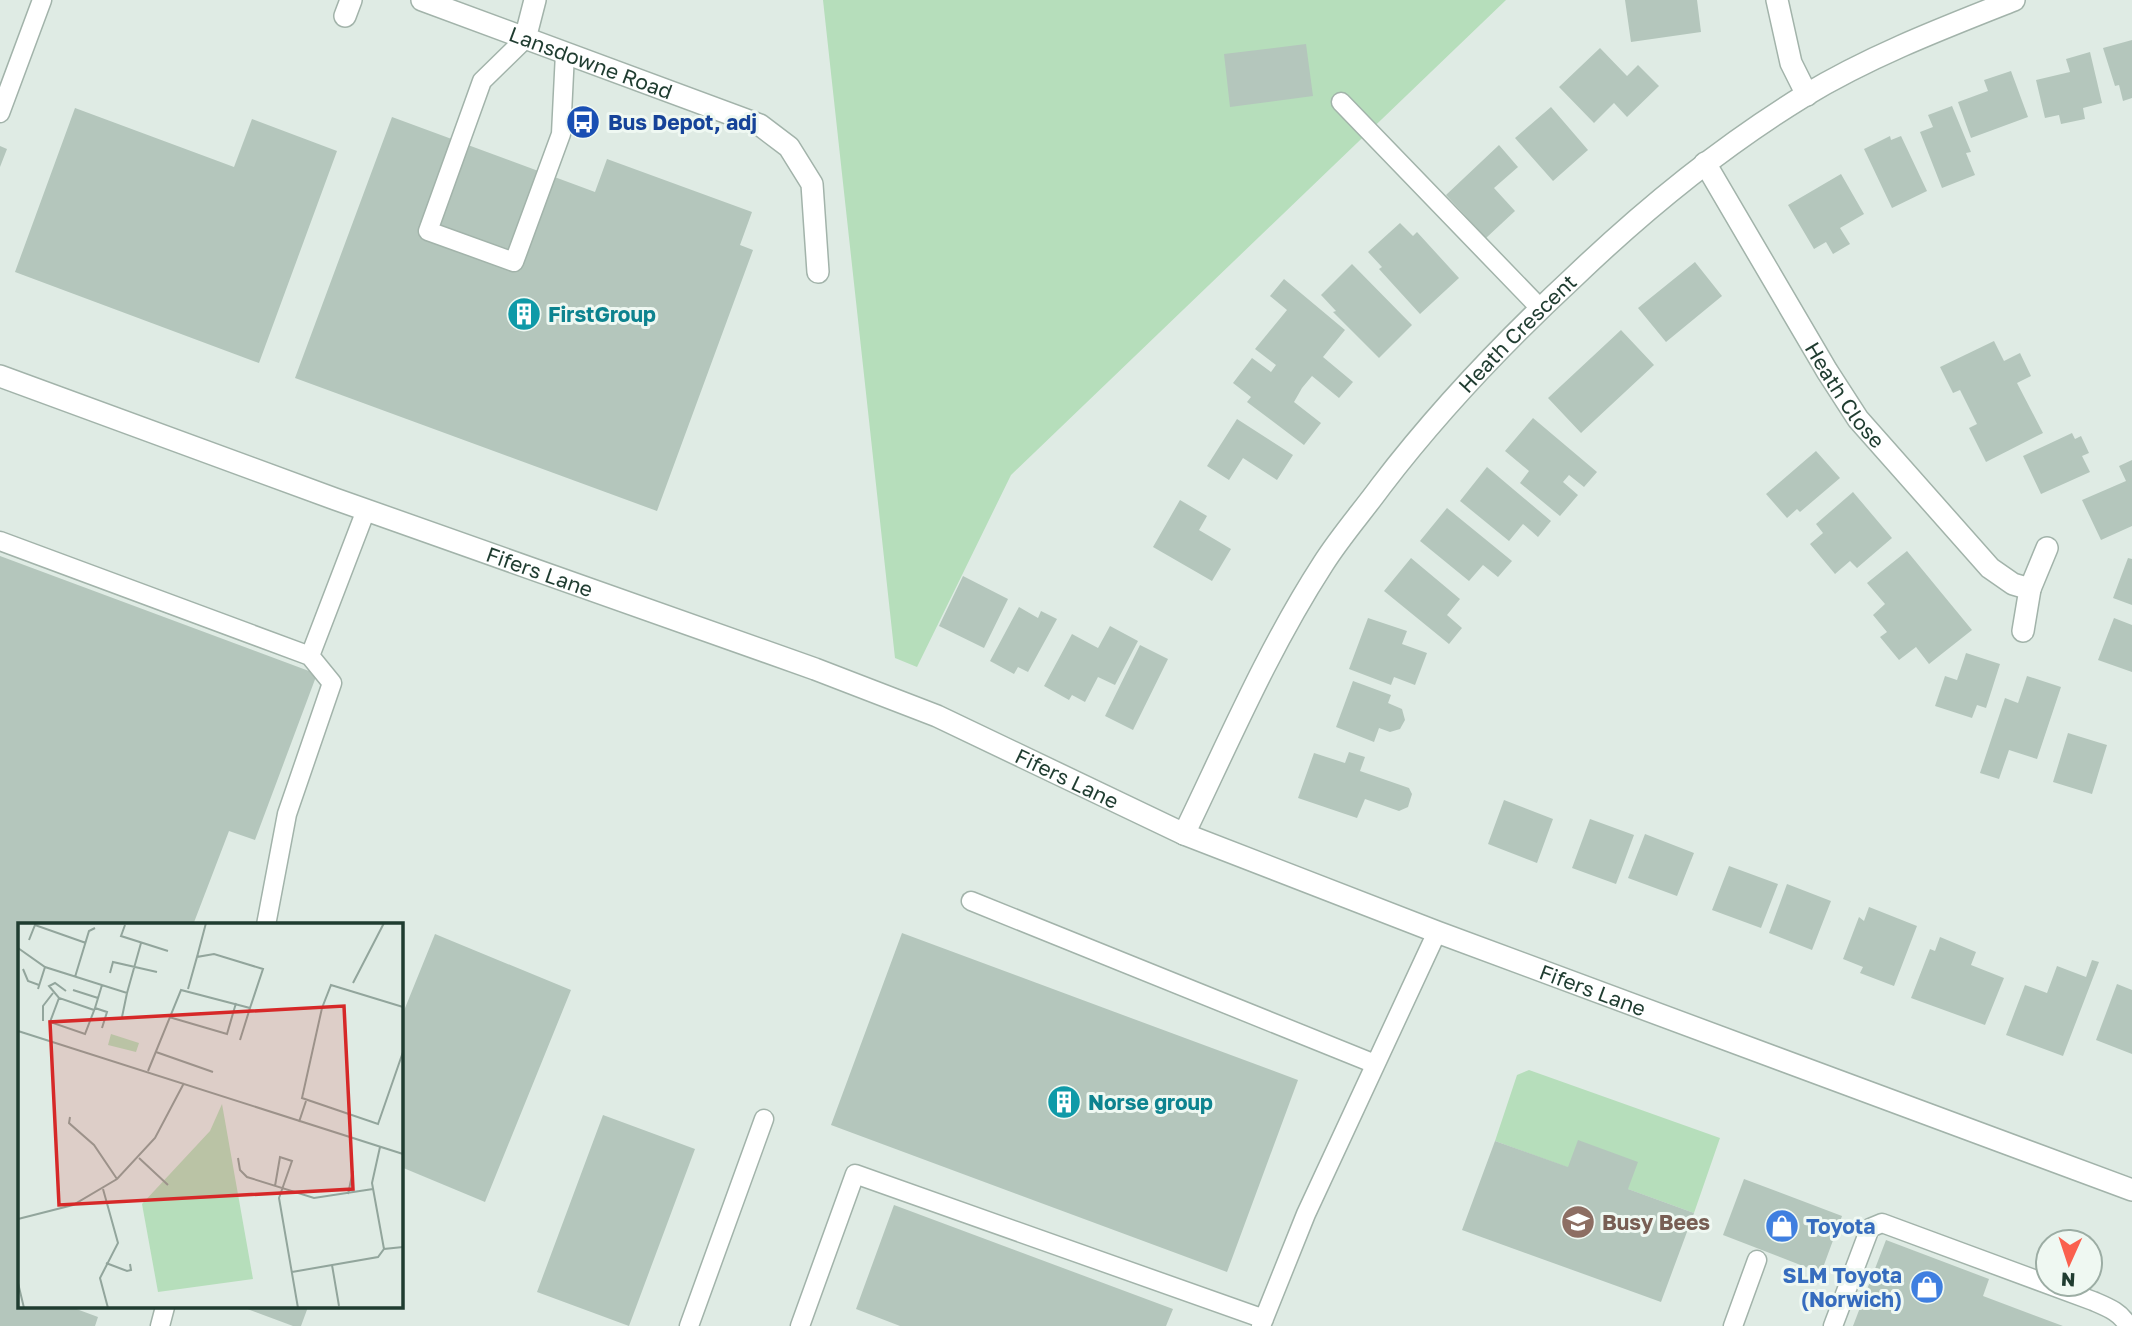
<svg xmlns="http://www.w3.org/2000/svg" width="2132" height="1326" viewBox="0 0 2132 1326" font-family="'Golos Text',sans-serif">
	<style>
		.green { fill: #b6debb }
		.building { fill: #b4c6bc }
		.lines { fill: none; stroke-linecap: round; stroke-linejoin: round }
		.service-casing { stroke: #a2b3aa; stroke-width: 21 }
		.minor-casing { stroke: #a2b3aa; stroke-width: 24 }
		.tertiary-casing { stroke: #a2b3aa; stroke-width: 24 }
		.service { stroke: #fff; stroke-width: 18 }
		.minor { stroke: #fff; stroke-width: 21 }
		.tertiary { stroke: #fff; stroke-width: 21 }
		.labels { text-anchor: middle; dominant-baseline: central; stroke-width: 6; stroke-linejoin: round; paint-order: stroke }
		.street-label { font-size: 21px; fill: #1f3c30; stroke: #eff8f2 }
		.transit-label { font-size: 21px; font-weight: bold; fill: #164399; stroke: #eff8f2; text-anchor: start }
		.culture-label { font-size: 21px; font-weight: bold; fill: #0d838f; stroke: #eff8f2; text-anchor: start }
		.education-label { font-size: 21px; font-weight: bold; fill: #785e54; stroke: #eff8f2; text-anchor: start }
		.shop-label { font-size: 21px; font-weight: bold; fill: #366cbe; stroke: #eff8f2; text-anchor: start }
		.inset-road { fill: none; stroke: #92a59c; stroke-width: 2 }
		.view { fill: #d62828; fill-opacity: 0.15; stroke: #d62828; stroke-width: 3.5 }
		.inset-edge { fill: none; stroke: #1f3c30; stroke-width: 3.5 }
	</style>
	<rect width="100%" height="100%" fill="#dfebe4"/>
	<path class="green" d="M 823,0 L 1506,0 L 1011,475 L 917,667 L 895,658 Z
		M 1529,1070 L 1720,1138 L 1694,1213 L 1495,1141 L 1517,1075 Z"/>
	<path class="building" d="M 1625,0 L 1697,0 L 1701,32 L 1631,42 Z
		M 2132,40 L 2132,98 L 2123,101 L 2119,85 L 2115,86 L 2103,48 Z
		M 1306,44 L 1313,96 L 1230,107 L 1224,54 Z
		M 1600,48 L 1627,76 L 1638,65 L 1659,86 L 1627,117 L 1614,103 L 1594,123 L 1559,87 Z
		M 2090,52 L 2102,103 L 2083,108 L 2085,119 L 2061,124 L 2059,115 L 2045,118 L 2036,80 L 2070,72 L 2066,59 Z
		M 2011,71 L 2028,117 L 1971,138 L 1958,102 L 1988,91 L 1984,80 Z
		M 1952,106 L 1971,152 L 1966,153 L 1975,175 L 1942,188 L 1920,132 L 1933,127 L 1928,115 Z
		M 1551,107 L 1588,150 L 1553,181 L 1515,138 Z
		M 75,108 L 234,167 L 252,119 L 337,151 L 259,363 L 15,272 Z
		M 392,117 L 595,192 L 607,159 L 752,212 L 740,245 L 753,250 L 657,511 L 295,378 Z
		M 1890,136 L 1891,140 L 1901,136 L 1927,191 L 1892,208 L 1864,149 Z
		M 1499,145 L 1518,167 L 1494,188 L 1515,211 L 1486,238 L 1446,195 Z
		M 0,146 L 7,149 L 0,167 Z
		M 1841,174 L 1864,214 L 1840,228 L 1850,244 L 1833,254 L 1826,242 L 1814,249 L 1788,205 Z
		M 1400,223 L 1413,236 L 1417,232 L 1459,278 L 1420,314 L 1379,269 L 1382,267 L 1368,252 Z
		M 1695,262 L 1722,296 L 1666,342 L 1638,308 Z
		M 1352,264 L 1412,325 L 1379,358 L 1333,312 L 1336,311 L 1321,295 Z
		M 1284,279 L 1345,330 L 1323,357 L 1353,382 L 1339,398 L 1312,376 L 1302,388 L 1294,402 L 1321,423 L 1304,445 L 1247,402 L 1251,397 L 1233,383 L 1252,358 L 1271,372 L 1276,365 L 1255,349 L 1287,310 L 1270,296 Z
		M 1621,330 L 1654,365 L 1581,433 L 1548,398 Z
		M 1994,341 L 2004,361 L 2020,353 L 2031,376 L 2017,383 L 2043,433 L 1986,462 L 1969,428 L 1977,424 L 1960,390 L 1953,393 L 1940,367 Z
		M 1533,418 L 1597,472 L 1584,487 L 1569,475 L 1563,482 L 1578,495 L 1560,516 L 1520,483 L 1529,471 L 1505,451 Z
		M 1237,419 L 1293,455 L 1277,480 L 1243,458 L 1229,480 L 1207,466 Z
		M 2072,433 L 2075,439 L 2081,436 L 2089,453 L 2082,456 L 2090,472 L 2041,494 L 2023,456 Z
		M 1816,451 L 1840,478 L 1800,512 L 1797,509 L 1787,518 L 1766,494 Z
		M 2132,460 L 2132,526 L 2101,540 L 2082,500 L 2126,481 L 2119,466 Z
		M 1487,467 L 1551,521 L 1538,537 L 1523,524 L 1509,541 L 1460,501 Z
		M 1853,492 L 1892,538 L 1857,568 L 1850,561 L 1835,574 L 1810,544 L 1823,533 L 1816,524 Z
		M 1180,500 L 1207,516 L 1199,530 L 1231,549 L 1212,581 L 1153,547 Z
		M 1447,508 L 1512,561 L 1498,577 L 1483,565 L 1469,581 L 1420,541 Z
		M 1907,551 L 1972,630 L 1929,664 L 1916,647 L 1899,660 L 1880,637 L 1887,632 L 1873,615 L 1885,604 L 1867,583 Z
		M 0,556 L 317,674 L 255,840 L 229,831 L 193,925 L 19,925 L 19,1307 L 71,1307 L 98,1317 L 95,1326 L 0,1326 Z
		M 1411,558 L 1460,599 L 1447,615 L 1462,628 L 1449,644 L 1384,591 Z
		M 2128,558 L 2132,559 L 2132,605 L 2113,598 Z
		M 963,576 L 1008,599 L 984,648 L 939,626 Z
		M 1019,607 L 1038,618 L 1041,611 L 1057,619 L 1028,672 L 1018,667 L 1014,674 L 990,661 Z
		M 1368,618 L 1407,631 L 1402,644 L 1427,653 L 1415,685 L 1394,677 L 1391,685 L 1349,669 Z
		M 2114,618 L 2132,625 L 2132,672 L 2098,660 Z
		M 1110,626 L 1138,641 L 1115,685 L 1098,677 L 1085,702 L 1072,695 L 1069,700 L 1044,686 L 1072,634 L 1098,648 Z
		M 1140,645 L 1168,659 L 1133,730 L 1105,716 Z
		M 1966,653 L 2000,664 L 1986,708 L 1977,705 L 1972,718 L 1935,706 L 1945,676 L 1957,680 Z
		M 2027,676 L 2061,687 L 2037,759 L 2009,750 L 1999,779 L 1980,773 L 2005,698 L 2018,703 Z
		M 1353,681 L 1391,695 L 1388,703 L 1402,709 L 1405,720 L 1400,729 L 1390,732 L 1379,728 L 1374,742 L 1336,727 Z
		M 2068,733 L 2107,745 L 2092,794 L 2053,782 Z
		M 1349,752 L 1365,757 L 1360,771 L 1409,788 L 1412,794 L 1408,807 L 1399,811 L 1365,799 L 1357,818 L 1298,798 L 1314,753 L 1345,763 Z
		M 1504,800 L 1553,819 L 1537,863 L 1488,844 Z
		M 1590,819 L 1634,835 L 1616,884 L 1572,868 Z
		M 1645,834 L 1694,853 L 1677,896 L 1628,878 Z
		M 1729,866 L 1778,884 L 1761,928 L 1712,910 Z
		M 1787,884 L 1831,901 L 1812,950 L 1769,933 Z
		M 1869,907 L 1917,926 L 1894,986 L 1860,973 L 1863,967 L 1843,959 L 1859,917 L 1864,921 Z
		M 902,933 L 1298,1080 L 1227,1272 L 831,1125 Z
		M 435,934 L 571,990 L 485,1202 L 401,1167 L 401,1018 Z
		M 1940,937 L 1976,952 L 1971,965 L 2004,978 L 1985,1025 L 1911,998 L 1930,949 L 1935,951 Z
		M 2092,960 L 2099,962 L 2063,1056 L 2006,1035 L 2025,985 L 2047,993 L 2057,966 L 2086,977 Z
		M 2117,984 L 2132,990 L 2132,1054 L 2096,1040 Z
		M 603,1115 L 695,1149 L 629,1326 L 537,1292 Z
		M 1578,1140 L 1638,1162 L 1628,1189 L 1694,1213 L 1661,1302 L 1462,1230 L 1495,1141 L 1568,1167 Z
		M 1744,1179 L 1842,1216 L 1821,1273 L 1723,1235 Z
		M 894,1205 L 1173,1309 L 1166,1326 L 900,1326 L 856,1309 Z
		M 1886,1240 L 1989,1279 L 1983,1296 L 2063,1326 L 1853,1326 Z
		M 242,1307 L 308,1307 L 301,1326 L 293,1326 Z"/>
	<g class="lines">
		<g class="service-casing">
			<path id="service" d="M 525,39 L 482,81 L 428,231 L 514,262 L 561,134 L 565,53
				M 1341,102 L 1540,308
				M 0,113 L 42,0
				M 0,541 L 310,656 L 332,683 L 287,814 L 266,925
				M 310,656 L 366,510
				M 971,901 L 1375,1064
				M 160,1326 L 165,1307
				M 689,1326 L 764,1119
				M 800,1326 L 855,1174 L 1264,1319
				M 1261,1326 L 1306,1214 L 1437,932
				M 1733,1326 L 1757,1260
				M 1833,1326 L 1870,1228 L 1882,1223 L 2093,1301 C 2107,1307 2121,1312 2128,1326"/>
		</g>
		<g class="minor-casing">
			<g id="minor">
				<path id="s1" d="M 422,0 L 760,125 L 789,147 L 812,184 L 818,272"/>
				<path d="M 1777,0 L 1791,63 L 1807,95"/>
				<path d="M 345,16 L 351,0"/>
				<path d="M 525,39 L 535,0"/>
				<path id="s2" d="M 1705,163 L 1827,371 L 1858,419 L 1990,568 L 2013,584 L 2030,589 L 2023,631"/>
				<path d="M 2030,589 L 2047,548"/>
				<path id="s3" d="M 1184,834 C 1228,743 1268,649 1323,564 C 1340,537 1362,512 1381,486 C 1439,410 1505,341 1575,276 C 1645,209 1721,147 1804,96 C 1870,56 1943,28 2014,0"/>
			</g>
		</g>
		<g class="tertiary-casing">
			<g id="tertiary">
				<path id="s4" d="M 0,376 L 335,499 L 815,669 L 937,716 L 1184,834 L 1437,932 L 2132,1190"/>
			</g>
		</g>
		<use href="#service" class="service"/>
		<use href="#minor" class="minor"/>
		<use href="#tertiary" class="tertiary"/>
	</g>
	<defs>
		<g id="bus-disc" transform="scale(1.75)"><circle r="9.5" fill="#1a4fb4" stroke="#eff8f2"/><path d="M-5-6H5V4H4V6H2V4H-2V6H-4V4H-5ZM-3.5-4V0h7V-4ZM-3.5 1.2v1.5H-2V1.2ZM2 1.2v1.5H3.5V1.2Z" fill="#fff"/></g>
		<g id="building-disc" transform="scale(1.75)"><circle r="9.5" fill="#0f9aa8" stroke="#eff8f2"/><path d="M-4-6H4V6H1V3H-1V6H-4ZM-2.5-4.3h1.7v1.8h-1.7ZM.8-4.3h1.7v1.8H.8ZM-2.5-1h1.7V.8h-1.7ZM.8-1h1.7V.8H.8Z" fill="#fff"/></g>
		<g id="school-disc" transform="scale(1.75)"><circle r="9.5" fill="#8d6e63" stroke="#eff8f2"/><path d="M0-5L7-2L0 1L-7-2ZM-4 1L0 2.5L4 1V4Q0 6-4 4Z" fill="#fff"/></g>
		<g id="shop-disc" transform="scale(1.75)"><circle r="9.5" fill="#3f7fe0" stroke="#eff8f2"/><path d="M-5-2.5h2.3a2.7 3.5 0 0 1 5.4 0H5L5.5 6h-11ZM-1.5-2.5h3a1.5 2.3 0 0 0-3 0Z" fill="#fff"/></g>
	</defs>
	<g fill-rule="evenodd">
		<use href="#bus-disc" x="583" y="122"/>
		<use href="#building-disc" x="524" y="314"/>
		<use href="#building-disc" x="1064" y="1102"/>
		<use href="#school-disc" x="1578" y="1222"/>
		<use href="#shop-disc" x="1782" y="1226"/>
		<use href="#shop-disc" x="1927" y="1287"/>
	</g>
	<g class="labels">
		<g class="street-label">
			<text stroke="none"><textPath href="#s1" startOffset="180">Lansdowne Road</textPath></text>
			<text stroke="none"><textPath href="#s3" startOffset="606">Heath Crescent</textPath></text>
			<text stroke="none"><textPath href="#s2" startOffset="271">Heath Close</textPath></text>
			<text stroke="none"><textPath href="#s4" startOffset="574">Fifers Lane</textPath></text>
			<text stroke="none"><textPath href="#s4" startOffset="1141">Fifers Lane</textPath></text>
			<text stroke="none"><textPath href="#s4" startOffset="1708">Fifers Lane</textPath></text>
		</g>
		<g class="transit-label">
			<text x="608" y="122">Bus Depot, adj</text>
		</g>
		<g class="culture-label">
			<text x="548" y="314">FirstGroup</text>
			<text x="1088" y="1102">Norse group</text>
		</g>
		<g class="education-label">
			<text x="1602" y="1222">Busy Bees</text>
		</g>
		<g class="shop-label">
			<text x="1806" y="1226">Toyota</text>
			<text x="1902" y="1275" text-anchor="end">SLM Toyota<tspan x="1902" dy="24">(Norwich)</tspan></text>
		</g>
	</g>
	<g transform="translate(18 923)">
		<rect width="385" height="385" fill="#dfebe4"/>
		<path d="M 93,111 L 121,120 L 118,129 L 90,122 ZM 204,181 L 235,356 L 140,369 L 124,281 L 192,208 Z" fill="#b6debb"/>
		<path class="inset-road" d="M 107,2 L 103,13 L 150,28M 11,17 L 17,2 L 68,20M 0,25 L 27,44 L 109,70 L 123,20M 179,34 L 188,0M 5,46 L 10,58 L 21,62M 92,50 L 95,39 L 139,49M 57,54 L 71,8 L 77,5M 335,60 L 366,0M 84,62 L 77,85 L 89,89 L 84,105M 20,66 L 27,44M 170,66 L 179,34 L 196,31 L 245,46 L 232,85M 55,67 L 80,75M 48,68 L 37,60 L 31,63 L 41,75 L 76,87M 41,75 L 32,99 L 67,111 L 77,85M 385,84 L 313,62 L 304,85 L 284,175 L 360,201 L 385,129M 104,94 L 109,70M 151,94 L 209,111 L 218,80M 25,98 L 25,83 L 35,70M 0,108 L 385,231M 138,129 L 195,149M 130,148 L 163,67 L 232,85 L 222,117M 52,194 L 51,200 L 76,222 L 99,256M 281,199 L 288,178M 362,224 L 354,260 L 366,326M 121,235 L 150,262M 220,235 L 222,247 L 229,254 L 296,275 L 355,266M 257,263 L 262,234 L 274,238 L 261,275 L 280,385M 85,266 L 100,320 L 82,355 L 90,385M 330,271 L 335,248M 0,296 L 55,282 L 99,256 L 137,215 L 166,160M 88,340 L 109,348 L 113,347 L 112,341M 314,342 L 321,383M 274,349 L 360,334 L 366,326 L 385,324M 0,360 L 6,385"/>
		<path class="view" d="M 326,83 L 335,266 L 41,282 L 32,99 Z"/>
		<rect width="385" height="385" class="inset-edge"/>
	</g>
	<g transform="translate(2069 1263) rotate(183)"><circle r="33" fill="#eff8f2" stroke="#9cada4" stroke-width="2"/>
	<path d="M0-5L12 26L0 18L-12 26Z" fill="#fa604e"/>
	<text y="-10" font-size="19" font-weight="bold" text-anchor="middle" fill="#1f3c30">N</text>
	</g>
</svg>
